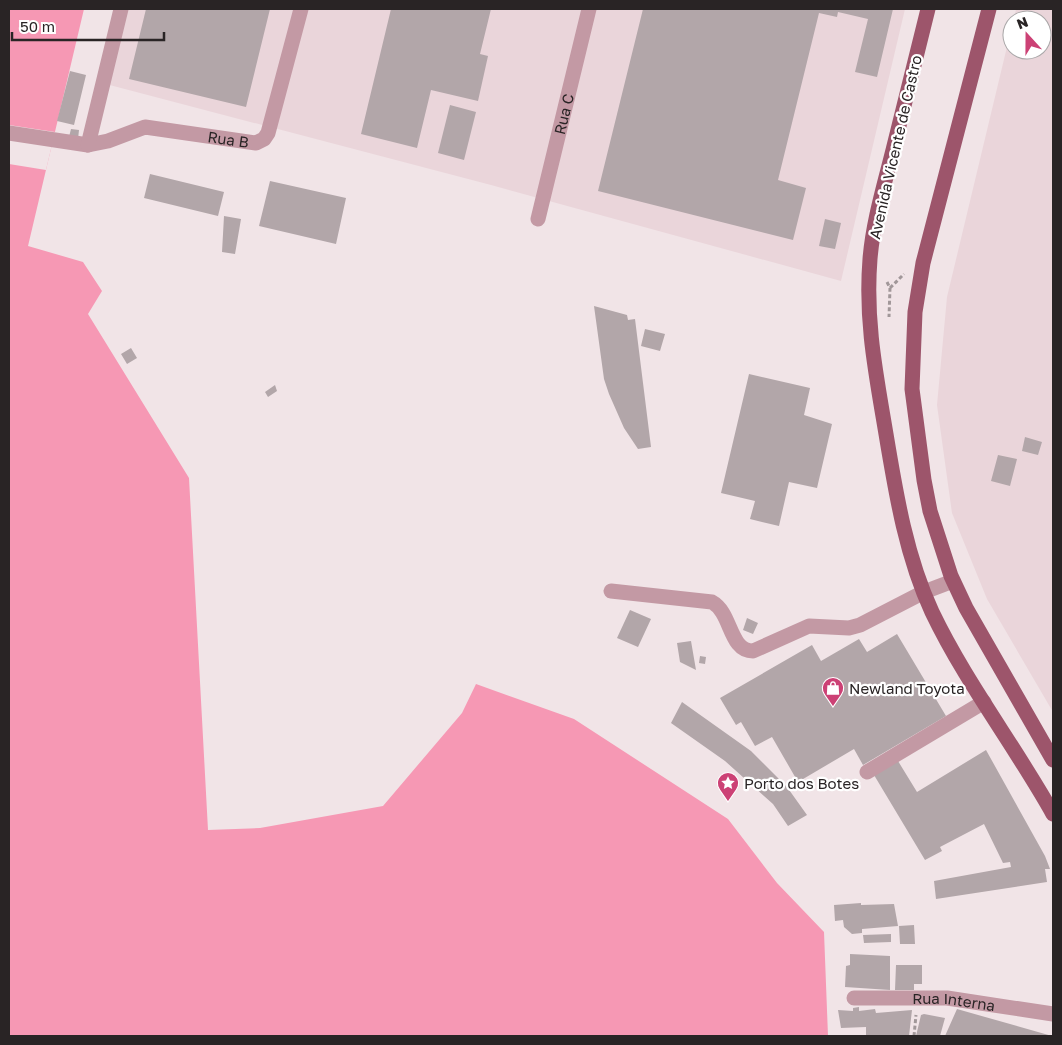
<svg xmlns="http://www.w3.org/2000/svg" width="1062" height="1045" viewBox="0 0 1062 1045" font-family="'Golos Text',sans-serif">
	<style>
		.built { fill: #ead5da }
		.water { fill: #f698b4 }
		.pier { fill: #f1e4e7 }
		.building { fill: #b2a6a9 }
		.lines { fill: none; stroke-linecap: round; stroke-linejoin: round }
		.path { stroke: #a19799; stroke-width: 3; stroke-dasharray: 4 2.5; stroke-linecap: butt }
		.minor { stroke: #c399a4; stroke-width: 15 }
		.major { stroke: #9d556b; stroke-width: 15 }
		.labels { text-anchor: middle; dominant-baseline: central; stroke-width: 4.5; stroke-linejoin: round; paint-order: stroke }
		.street-label { font-size: 15px; fill: #292425; stroke: #fff }
		.poi-label { font-size: 15px; fill: #292425; stroke: #fff; text-anchor: start }
	</style>
	<rect width="100%" height="100%" fill="#f1e4e7"/>
	<path class="built" d="M 121,9 L 905,9 L 841,281 L 491,185 L 102,83 Z
		M 1016,9 L 1053,9 L 1053,712 L 987,599 L 952,513 L 937,405 L 947,297 L 1012,26 L 1012,50 L 1042,50 L 1042,20 L 1014,20 Z"/>
	<path class="water" d="M 9,9 L 84,9 L 28,246 L 83,262 L 102,291 L 88,314 L 189,478 L 208,830 L 260,828 L 383,806 L 462,713 L 476,684 L 574,719 L 728,819 L 777,883 L 824,932 L 828,1036 L 9,1036 Z"/>
	<path class="pier" d="M 9,125 L 55,132 L 46,170 L 9,164 Z"/>
	<path class="building" d="M 146,9 L 270,9 L 246,107 L 129,79 Z
		M 391,9 L 491,9 L 480,54 L 488,56 L 478,101 L 431,90 L 417,148 L 361,134 Z
		M 643,9 L 893,9 L 877,77 L 855,72 L 868,19 L 838,12 L 837,17 L 819,13 L 778,180 L 806,188 L 793,240 L 598,191 Z
		M 70,71 L 86,75 L 74,125 L 57,121 Z
		M 450,105 L 476,112 L 464,160 L 438,153 Z
		M 71,129 L 79,130 L 78,139 L 69,137 Z
		M 150,174 L 224,192 L 218,216 L 144,198 Z
		M 270,181 L 346,198 L 336,244 L 259,226 Z
		M 224,216 L 241,219 L 235,254 L 222,252 Z
		M 825,219 L 841,223 L 835,249 L 819,246 Z
		M 594,306 L 627,315 L 628,320 L 635,319 L 651,447 L 638,449 L 624,428 L 609,394 L 604,379 Z
		M 645,329 L 665,334 L 660,351 L 641,346 Z
		M 131,348 L 137,358 L 127,364 L 121,354 Z
		M 749,374 L 810,388 L 804,415 L 832,424 L 817,488 L 789,482 L 779,526 L 750,519 L 755,501 L 721,493 Z
		M 275,385 L 277,391 L 268,397 L 265,392 Z
		M 1025,437 L 1042,442 L 1038,455 L 1022,451 Z
		M 998,455 L 1017,459 L 1010,486 L 991,481 Z
		M 630,610 L 651,619 L 638,647 L 617,638 Z
		M 747,618 L 758,623 L 753,634 L 743,630 Z
		M 897,634 L 946,716 L 863,765 L 854,749 L 798,782 L 772,737 L 755,746 L 741,722 L 736,725 L 720,698 L 812,645 L 821,661 L 859,639 L 867,652 Z
		M 691,641 L 696,670 L 680,662 L 677,643 Z
		M 700,656 L 706,657 L 705,664 L 699,663 Z
		M 682,702 L 751,751 L 787,787 L 807,815 L 788,826 L 773,804 L 725,761 L 671,723 Z
		M 986,750 L 1045,856 L 1050,869 L 1045,869 L 1047,882 L 936,899 L 934,881 L 1011,867 L 1010,862 L 1003,863 L 984,824 L 940,847 L 942,851 L 925,860 L 874,775 L 898,761 L 917,792 Z
		M 861,903 L 861,905 L 894,904 L 898,926 L 862,929 L 862,933 L 852,934 L 844,927 L 843,920 L 835,921 L 834,905 Z
		M 914,925 L 915,944 L 900,944 L 899,926 Z
		M 891,934 L 891,942 L 864,943 L 863,935 Z
		M 850,954 L 890,956 L 890,990 L 845,987 L 846,966 L 850,965 Z
		M 896,965 L 922,965 L 922,984 L 914,984 L 914,990 L 895,990 Z
		M 859,1007 L 859,1011 L 875,1009 L 876,1013 L 912,1010 L 909,1036 L 866,1036 L 866,1027 L 841,1028 L 838,1010 L 853,1011 L 853,1008 Z
		M 957,1009 L 1052,1036 L 945,1036 Z
		M 924,1014 L 945,1018 L 940,1036 L 916,1036 L 921,1015 Z"/>
	<g class="lines">
		<path class="path" d="M 887,282 L 890,288 L 889,317
			M 890,288 L 904,274
			M 914,1036 L 916,1015"/>
		<g class="minor">
			<path id="s1" d="M 9,133 L 88,145 L 108,141 L 145,127 L 256,143 L 264,139 L 268,133 L 301,9"/>
			<path d="M 88,145 L 121,9"/>
			<path id="s2" d="M 538,219 L 589,9"/>
			<path d="M 611,591 L 712,602 C 732,613 729,651 753,651 L 809,626 L 849,628 L 860,625 L 924,592 L 953,581"/>
			<path d="M 867,772 L 984,702"/>
			<path id="s3" d="M 854,998 L 947,998 L 1053,1014"/>
		</g>
		<path class="major" d="M 928,9 C 916,56 905,103 893,150 C 884,186 873,222 870,259 C 865,321 876,374 886,434 C 896,494 906,556 932,612 C 966,683 1015,746 1053,814
			M 989,9 L 923,263 L 915,312 L 912,389 L 924,480 L 930,511 L 951,576 L 966,608 L 1053,760"/>
	</g>
	<defs>
		<g id="shop-pin" transform="scale(1.125)"><path d="M0 17L-7.5 6A9.5 9.5 0 1 1 7.5 6Z" fill="#cc4175" stroke="#fff"/><path d="M-5-2.5h2.3a2.7 3.5 0 0 1 5.4 0H5L5.5 6h-11ZM-1.5-2.5h3a1.5 2.3 0 0 0-3 0Z" fill="#fff"/></g>
		<g id="sight-pin" transform="scale(1.125)"><path d="M0 17L-7.5 6A9.5 9.5 0 1 1 7.5 6Z" fill="#cc4175" stroke="#fff"/><path d="M0-6L1.8-2.2L6-1.7L2.9 1.2L3.7 5.4L0 3.3L-3.7 5.4L-2.9 1.2L-6-1.7L-1.8-2.2Z" fill="#fff"/></g>
	</defs>
	<g fill-rule="evenodd">
		<use href="#shop-pin" x="833" y="688"/>
		<use href="#sight-pin" x="728" y="783"/>
	</g>
	<g class="labels">
		<g class="street-label">
			<text stroke="none"><textPath href="#s2" startOffset="108">Rua C</textPath></text>
			<text stroke="none"><textPath href="#s1" startOffset="224">Rua B</textPath></text>
			<text transform="translate(895 147) rotate(-77)">Avenida Vicente de Castro</text>
			<text stroke="none"><textPath href="#s3" startOffset="100">Rua Interna</textPath></text>
		</g>
		<g class="poi-label">
			<text x="849" y="688">Newland Toyota</text>
			<text x="744" y="783">Porto dos Botes</text>
		</g>
	</g>
	<rect width="1062" height="1045" fill="none" stroke="#292425" stroke-width="20"/>
	<g transform="translate(1027 35) rotate(339)"><circle r="24" fill="#ffffff" stroke="#a9a7a8"/>
	<path d="M0-4L9 19L0 12L-9 19Z" fill="#cc4175"/>
	<text y="-8" font-size="14" font-weight="bold" text-anchor="middle" fill="#292425">N</text>
	</g>
	<path d="M12 32v8h152v-8" fill="none" stroke="#292425" stroke-width="2.5"/>
	<text x="20" y="32" font-size="15" fill="#292425" stroke="#ffffff" stroke-width="4" paint-order="stroke">50 m</text>
</svg>
